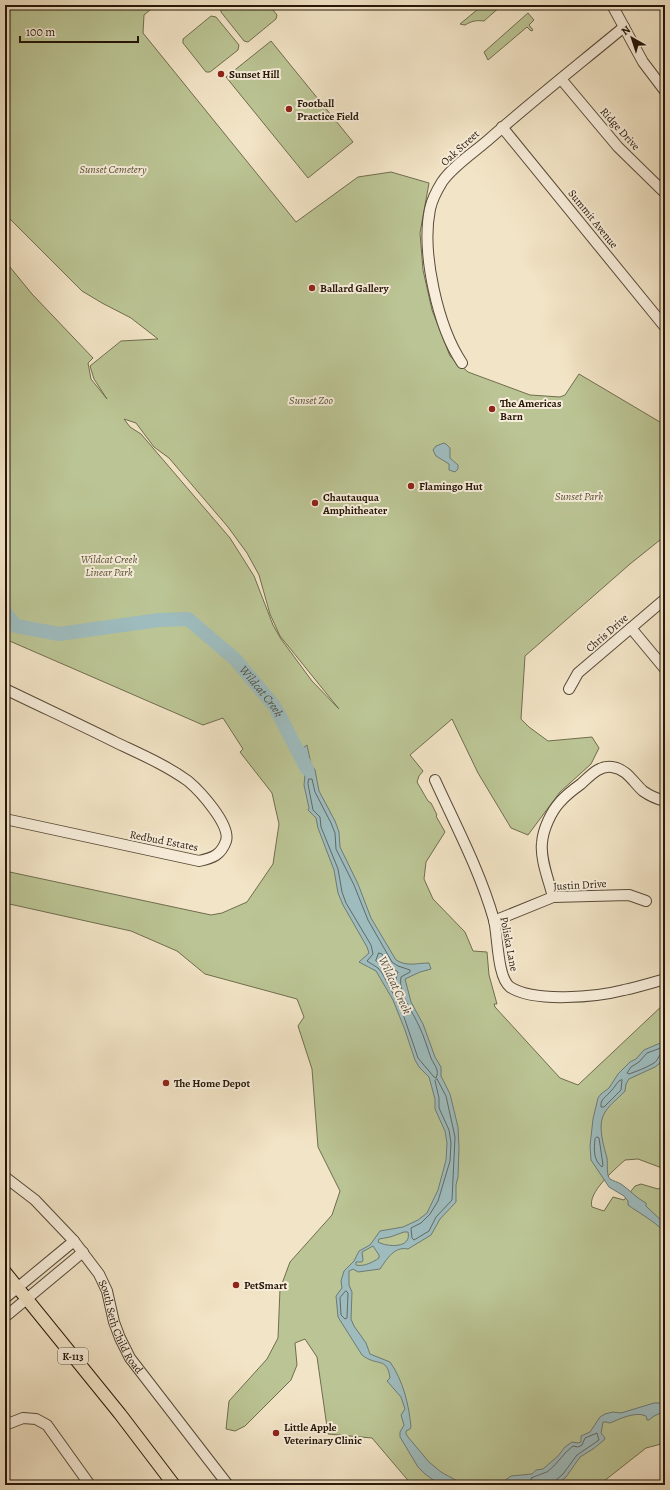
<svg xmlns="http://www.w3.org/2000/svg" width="670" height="1490" viewBox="0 0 670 1490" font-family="Alegreya,serif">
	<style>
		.green { fill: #bbc494; stroke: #706d4e; fill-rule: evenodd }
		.water { fill: #9ebcbe; stroke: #6e7a75; fill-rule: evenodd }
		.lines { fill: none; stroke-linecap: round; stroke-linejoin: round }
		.shore { stroke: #626963; stroke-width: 1 }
		.river { stroke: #9ebcbe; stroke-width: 14 }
		.minor-casing { stroke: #584a38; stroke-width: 12 }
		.major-casing { stroke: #251608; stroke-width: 14 }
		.minor { stroke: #f7edda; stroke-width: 10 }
		.major { stroke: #f2e4c6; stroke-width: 12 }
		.poi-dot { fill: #8f2418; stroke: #f7edda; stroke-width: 1.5 }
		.labels { text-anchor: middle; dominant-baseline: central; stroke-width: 4; stroke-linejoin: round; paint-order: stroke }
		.shield { fill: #f7edda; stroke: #645647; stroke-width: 1 }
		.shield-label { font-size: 10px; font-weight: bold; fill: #251608 }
		.poi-label { font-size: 11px; font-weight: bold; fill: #251608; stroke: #f7edda; text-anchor: start }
		.street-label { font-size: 11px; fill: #251608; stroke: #f7edda }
		.park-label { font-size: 11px; font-style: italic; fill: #5a5339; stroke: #f7edda }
		.water-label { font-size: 12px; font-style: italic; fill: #4f5048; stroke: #f7edda }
	</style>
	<rect width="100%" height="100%" fill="#f2e4c6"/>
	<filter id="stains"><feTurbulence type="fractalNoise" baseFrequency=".005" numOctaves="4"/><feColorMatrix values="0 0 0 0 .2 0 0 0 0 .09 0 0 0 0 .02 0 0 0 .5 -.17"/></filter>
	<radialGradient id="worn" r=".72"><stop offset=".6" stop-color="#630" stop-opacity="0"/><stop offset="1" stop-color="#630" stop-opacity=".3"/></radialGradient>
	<path class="green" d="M 5,5 L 156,5 L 144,15 L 143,33 L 296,222 L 358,177 L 391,172 L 429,183 L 420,233 L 423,270 L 432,310 L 450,356 L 468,372 L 530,395 L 560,397 L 565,395 L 579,374 L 665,425 L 665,536 L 630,564 L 525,656 L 521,719 L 529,727 L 548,741 L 592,737 L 599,748 L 591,764 L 560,792 L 528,835 L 511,828 L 478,773 L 452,719 L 410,755 L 423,771 L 419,776 L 417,782 L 428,801 L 431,803 L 437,815 L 436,816 L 445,832 L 426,862 L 424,879 L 433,899 L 465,932 L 473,951 L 487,952 L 489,975 L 497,1004 L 494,1004 L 495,1007 L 560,1078 L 578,1085 L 665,1003 L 665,1171 L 662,1168 L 638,1159 L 625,1160 C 615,1169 587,1193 592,1207 L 604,1211 L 613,1197 L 624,1200 L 635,1186 L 641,1184 L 658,1189 L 665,1185 L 665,1443 L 646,1448 L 599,1485 L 412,1485 L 372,1438 L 328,1434 L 317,1357 L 305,1339 L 295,1343 L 297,1365 L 291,1380 L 245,1426 L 235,1431 L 226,1429 L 229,1401 L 267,1359 L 278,1338 L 280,1289 L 290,1262 L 332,1215 L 340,1191 L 318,1147 L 312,1069 L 298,1026 L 304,1017 L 297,999 L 205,974 L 177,951 L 131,931 L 5,903 L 5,871 L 211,915 L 222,913 L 247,902 L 273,864 L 279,824 L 272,793 L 240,752 L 243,749 L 223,718 L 203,725 L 5,639 L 5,261 L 32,294 L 93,358 L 88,363 L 91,379 L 107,399 L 94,379 L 90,366 L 121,341 L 158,339 L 131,318 L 102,303 L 82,291 L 5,214 ZM 124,419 L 136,423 L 154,447 L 169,458 L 228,527 L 247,553 L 259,575 L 270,614 L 280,636 L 339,709 L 312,681 L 281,639 L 273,625 L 254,576 L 230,538 L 141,434 L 130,427 Z
		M 225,5 L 269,5 L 277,15 L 276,19 L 248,42 L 244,41 L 221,12 L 221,8 Z
		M 483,5 L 502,5 L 484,21 C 476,20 472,21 465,25 L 460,24 Z
		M 528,13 L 534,20 L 529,25 L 533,30 L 531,31 L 527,27 L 488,60 L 484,52 Z
		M 211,16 L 216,17 L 239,45 L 238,50 L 210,72 L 206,72 L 183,43 L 183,39 Z
		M 271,41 L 353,142 L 308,178 L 226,77 Z"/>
	<path class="water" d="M 444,443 L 446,444 L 450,448 L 450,458 L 458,465 L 458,469 L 455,472 L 449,470 L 449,464 L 436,456 L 433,450 L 436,446 Z
		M 307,745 L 311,764 L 315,770 L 319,791 L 335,821 L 339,832 L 340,847 L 358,884 L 371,918 L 396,960 C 407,967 417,963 429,963 L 431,969 L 420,972 L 405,979 L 411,1002 L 423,1024 L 435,1057 L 441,1067 L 441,1076 L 450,1094 L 458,1127 L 459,1148 L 458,1177 L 456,1185 L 456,1202 L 440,1219 L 431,1235 L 408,1249 C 394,1246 387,1259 380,1269 L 358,1272 L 353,1269 L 349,1271 L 349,1285 L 352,1292 L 351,1319 L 354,1326 L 366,1343 L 370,1354 L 390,1362 C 403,1380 409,1405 411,1427 L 410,1429 L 406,1431 L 406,1434 L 408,1437 L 429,1462 L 441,1472 L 459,1482 L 479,1484 L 504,1481 L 511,1476 L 532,1474 L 536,1470 L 543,1469 L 558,1456 L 565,1447 L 572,1442 L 578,1443 L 581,1442 L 581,1436 L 590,1432 L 600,1417 L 605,1414 L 613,1412 L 621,1413 L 654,1403 L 665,1403 L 665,1411 L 654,1416 L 649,1420 L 647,1420 L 646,1416 C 635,1411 620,1419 610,1423 L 606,1422 L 603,1422 L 601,1433 L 605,1438 L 604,1440 L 593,1449 L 580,1457 L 566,1477 L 556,1485 L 531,1485 L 526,1482 L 523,1482 L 520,1485 L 440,1485 L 425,1474 L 418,1467 L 400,1437 L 400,1432 L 404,1425 L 401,1415 L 405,1409 L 401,1397 L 387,1381 L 390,1378 C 387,1356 377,1367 362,1355 L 338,1317 L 336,1296 L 342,1288 L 341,1281 L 344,1271 L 354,1261 L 359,1251 L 370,1245 L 380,1231 L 403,1227 L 418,1220 L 427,1213 L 438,1190 L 446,1160 L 447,1143 L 445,1131 L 435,1109 L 435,1099 L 429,1077 L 419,1067 L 415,1060 L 405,1030 L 393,1000 L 376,971 L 359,962 L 369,953 L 367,947 L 343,905 L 338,893 L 334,870 L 318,828 L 316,818 L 308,810 L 309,808 L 304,785 L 305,774 L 295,754 ZM 404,1232 L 408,1232 C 412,1249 387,1247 378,1242 L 379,1239 L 390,1237 ZM 373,1246 L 379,1255 L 379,1258 C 373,1262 364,1267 356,1265 L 356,1262 L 362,1262 L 363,1260 L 362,1252 Z
		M 665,1041 L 665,1054 L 659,1064 L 655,1067 L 629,1079 L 626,1084 L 625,1091 C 617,1100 608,1105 603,1116 C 598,1128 604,1147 607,1158 C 608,1164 606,1175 610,1179 C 613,1181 618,1182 621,1184 C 630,1190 636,1198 646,1203 L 646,1206 L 665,1224 L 665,1242 C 663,1238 664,1234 662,1230 C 657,1223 636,1211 628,1205 L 628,1201 L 624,1196 L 609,1187 L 591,1160 L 590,1146 L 593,1119 L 598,1098 L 601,1094 L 609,1088 L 618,1074 L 630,1062 L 636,1059 L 644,1050 Z"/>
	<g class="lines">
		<path class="shore" d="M 309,779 L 312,779 L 315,792 L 331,823 L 335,833 L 336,849 L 354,885 L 368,920 L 392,962 L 398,966 L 410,970 L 410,972 L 401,977 C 398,993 413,1012 419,1026 C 424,1036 427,1047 431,1058 C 434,1065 440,1070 436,1078 L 434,1077 L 418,1058 L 404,1017 L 396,999 L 382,973 L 378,968 L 367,961 L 373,954 L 371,945 L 346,903 L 342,892 L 338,869 L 321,827 L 320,817 L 313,810 L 308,784 Z
			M 379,953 L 382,954 L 389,966 L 398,972 L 395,982 L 392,981 L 383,966 L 376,961 Z
			M 665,1045 L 658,1049 L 647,1053 L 639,1062 L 631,1067 L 627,1073 L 629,1074 C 637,1071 646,1068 654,1063 C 659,1060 658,1053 665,1052
			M 437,1079 L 446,1096 L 455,1137 L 452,1200 L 436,1217 L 429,1231 L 414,1240 L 412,1238 L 411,1228 L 421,1223 L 430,1214 L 438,1201 L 450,1161 L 451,1143 L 449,1130 L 439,1108 L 439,1098 L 435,1081 Z
			M 622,1080 L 621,1090 L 604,1107 L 601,1107 C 600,1099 606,1097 611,1091 C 614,1088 616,1084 619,1081 Z
			M 597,1137 L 599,1138 L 603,1165 L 602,1167 C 593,1160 594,1149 595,1139 Z
			M 346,1291 L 348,1293 L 347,1318 L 345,1319 L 341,1315 L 340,1298 Z
			M 532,1485 L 531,1478 C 536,1476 544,1473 547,1472 C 557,1465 563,1453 573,1446 L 578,1447 L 582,1445 L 585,1438 L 597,1433 L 599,1440 L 577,1455 L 563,1474 L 555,1481 L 554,1485"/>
		<path class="river" id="s1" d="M 5,612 L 16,626 L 59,634 L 159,620 L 188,619 L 235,659 L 275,707 L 307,769"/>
		<g class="minor-casing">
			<g id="minor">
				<path d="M 612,5 L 643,62 L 665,91"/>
				<path d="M 561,79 L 618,147 L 665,193"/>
				<path d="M 502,127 L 665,327"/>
				<path d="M 462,363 C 438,327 421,253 430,209 C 432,200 437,190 442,182 C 452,167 473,153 487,141 C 531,102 578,65 624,27"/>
				<path d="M 631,628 L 665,669"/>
				<path d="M 5,689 C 42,707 79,724 115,742 C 140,754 166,765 188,781 C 200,791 231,825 226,841 C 221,855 213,858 199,861 L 5,819"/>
				<path d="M 569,689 L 578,673 L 665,599"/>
				<path d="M 435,780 C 456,826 480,871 494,920 C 498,936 497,977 510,987 C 534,1003 597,997 624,990 C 638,987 651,983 665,979"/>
				<path d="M 553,897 C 549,881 540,859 542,843 C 543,829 551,812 560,802 C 566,795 574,789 581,784 C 590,776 599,765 612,767 C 627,769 633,782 643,791 C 650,796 657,799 665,801"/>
				<path d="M 494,921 L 553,897 L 629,895 L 646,901"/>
				<path id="s2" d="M 5,1177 L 35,1200 L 74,1241 L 99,1274 L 107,1291 L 114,1322 L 120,1338 L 130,1358 L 228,1485"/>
				<path d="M 5,1298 L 74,1241"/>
				<path d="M 5,1317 L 83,1252"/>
				<path d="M 5,1425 L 23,1418 L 36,1419 L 47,1425 L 90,1485"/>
			</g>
		</g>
		<g class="major-casing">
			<path id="major" d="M 5,1272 L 120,1414 L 174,1485"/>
		</g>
		<use href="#minor" class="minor"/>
		<use href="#major" class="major"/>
	</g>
	<g class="poi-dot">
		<circle cx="221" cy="74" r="4"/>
		<circle cx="289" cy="109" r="4"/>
		<circle cx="312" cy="288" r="4"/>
		<circle cx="492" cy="409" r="4"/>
		<circle cx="411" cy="486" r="4"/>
		<circle cx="315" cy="503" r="4"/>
		<circle cx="166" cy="1083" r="4"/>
		<circle cx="236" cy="1285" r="4"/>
		<circle cx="276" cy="1433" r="4"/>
	</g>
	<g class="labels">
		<rect class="shield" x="58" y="1348" width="30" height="16" rx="3"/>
		<g class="shield-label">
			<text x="73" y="1356">K-113</text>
		</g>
		<g class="poi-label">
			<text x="229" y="74">Sunset Hill</text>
			<text x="297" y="103">Football<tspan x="297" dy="13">Practice Field</tspan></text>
			<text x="320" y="288">Ballard Gallery</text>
			<text x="500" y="403">The Americas<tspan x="500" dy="13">Barn</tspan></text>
			<text x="419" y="486">Flamingo Hut</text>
			<text x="323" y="497">Chautauqua<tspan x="323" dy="13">Amphitheater</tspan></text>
			<text x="174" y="1083">The Home Depot</text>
			<text x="244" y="1285">PetSmart</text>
			<text x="284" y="1427">Little Apple<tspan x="284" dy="13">Veterinary Clinic</tspan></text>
		</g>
		<g class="street-label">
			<text transform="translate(620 129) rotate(48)">Ridge Drive</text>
			<text transform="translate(460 148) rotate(-42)">Oak Street</text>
			<text transform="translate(593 219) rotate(51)">Summit Avenue</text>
			<text transform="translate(607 633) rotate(-41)">Chris Drive</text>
			<text transform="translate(164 841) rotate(11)">Redbud Estates</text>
			<text transform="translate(580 885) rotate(-3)">Justin Drive</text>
			<text transform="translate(509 944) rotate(79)">Poliska Lane</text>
			<text stroke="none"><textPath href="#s2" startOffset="193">South Seth Child Road</textPath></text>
		</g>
		<g class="park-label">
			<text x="113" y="169">Sunset Cemetery</text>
			<text x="311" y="400">Sunset Zoo</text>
			<text x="579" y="496">Sunset Park</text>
			<text x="109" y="559">Wildcat Creek<tspan x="109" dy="13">Linear Park</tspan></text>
		</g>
		<g class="water-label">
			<text stroke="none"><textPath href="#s1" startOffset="295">Wildcat Creek</textPath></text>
			<text transform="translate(395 985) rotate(65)">Wildcat Creek</text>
		</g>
	</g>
	<rect width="670" height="1490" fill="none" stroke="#f2e4c6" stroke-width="20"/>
	<rect x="6" y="6" width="658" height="1478" fill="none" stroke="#251608" stroke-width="2"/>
	<rect x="10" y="10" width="650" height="1470" fill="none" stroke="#251608"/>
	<g transform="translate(632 38) rotate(321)" stroke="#f7edda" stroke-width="3" paint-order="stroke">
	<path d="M0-3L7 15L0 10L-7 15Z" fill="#251608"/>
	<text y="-6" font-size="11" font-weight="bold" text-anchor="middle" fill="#251608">N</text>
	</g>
	<path d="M20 36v6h118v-6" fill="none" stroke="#251608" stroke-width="2"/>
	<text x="26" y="36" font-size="12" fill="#251608" stroke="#f7edda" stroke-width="3" paint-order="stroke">100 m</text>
	<rect width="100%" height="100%" filter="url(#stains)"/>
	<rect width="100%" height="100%" fill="url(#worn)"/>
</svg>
